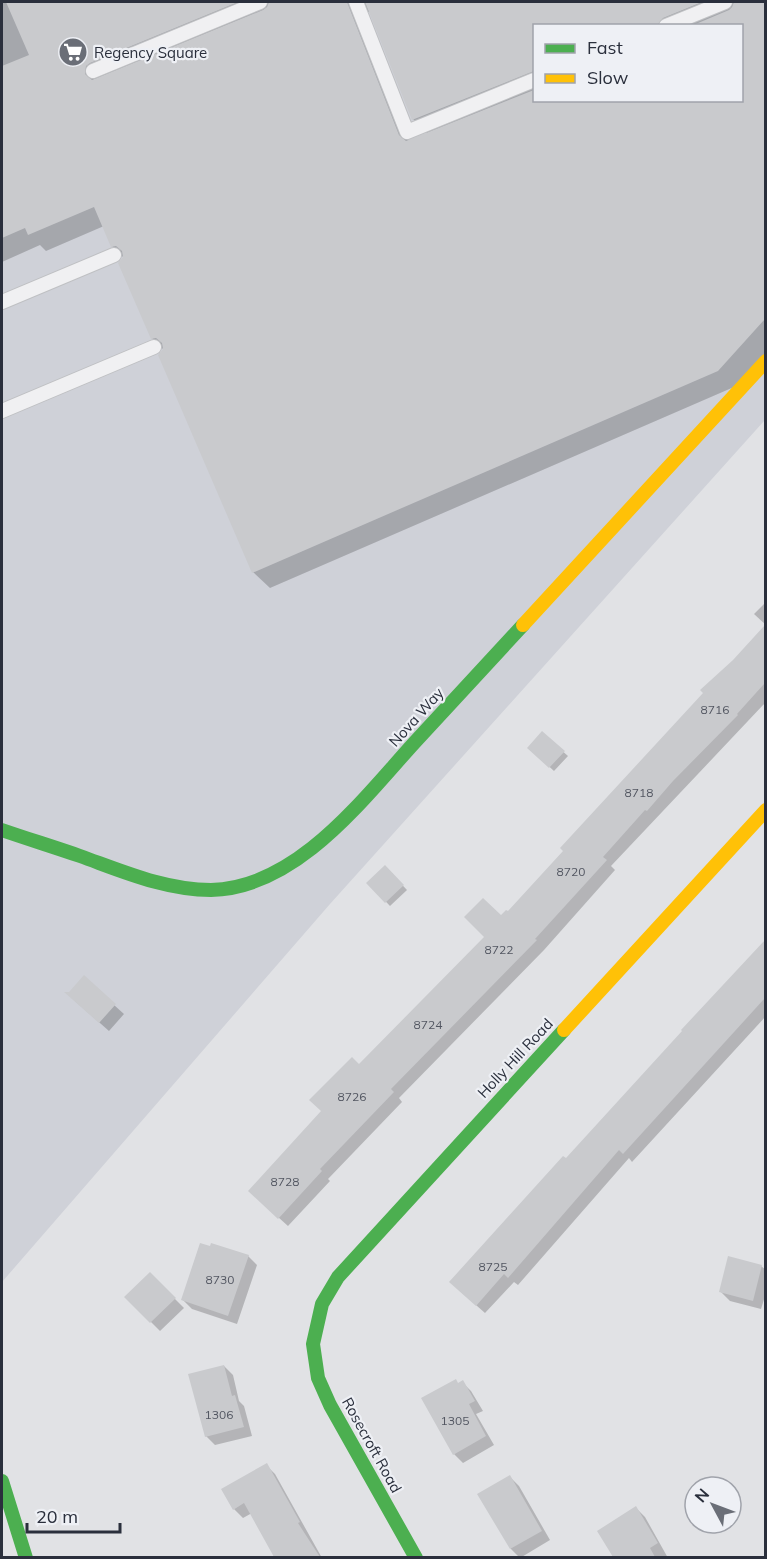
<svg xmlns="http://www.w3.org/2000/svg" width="767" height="1559" viewBox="0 0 767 1559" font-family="Mulish,sans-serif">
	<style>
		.built { fill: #cfd1d8; fill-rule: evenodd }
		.shadow { fill: #0003; fill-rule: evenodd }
		.building { fill: #c9cacd }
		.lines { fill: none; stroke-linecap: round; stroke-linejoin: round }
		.lane-casing { stroke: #bfc0c3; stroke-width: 16 }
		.lane { stroke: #f0f0f2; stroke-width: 14 }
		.fast { stroke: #4caf50; stroke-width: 14 }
		.slow { stroke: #ffc107; stroke-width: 14 }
		.labels { text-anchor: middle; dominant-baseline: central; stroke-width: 4.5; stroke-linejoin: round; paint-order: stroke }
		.number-label { font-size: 12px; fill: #525661 }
		.poi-label { font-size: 15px; fill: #2a2f3c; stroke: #eef0f5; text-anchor: start }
		.street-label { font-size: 15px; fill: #2a2f3c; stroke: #eef0f5 }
	</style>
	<rect width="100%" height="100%" fill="#e1e2e5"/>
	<path class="built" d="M 2,2 L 765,2 L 765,420 L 330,904 L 2,1282 ZM 534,26 L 742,26 L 742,100 L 534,100 Z"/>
	<path class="shadow" d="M 2,2 L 766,2 L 766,353 L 734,387 L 270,588 L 253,572 L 164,350 L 152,338 L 124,258 L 112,246 L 104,226 L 46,251 L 40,245 L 2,262 ZM 371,11 L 413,119 L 428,134 L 410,142 L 364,23 L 365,13 ZM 534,26 L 742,26 L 742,100 L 534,100 Z
		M 766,602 L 766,625 L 754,614 Z
		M 766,627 L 766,702 L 611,866 L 615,870 L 544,950 L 399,1098 L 402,1102 L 328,1179 L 330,1181 L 288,1226 L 259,1200 L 323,1111 L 359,1066 L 486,937 L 501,917 L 508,913 Z
		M 542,733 L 568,756 L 554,771 L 529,748 Z
		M 385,867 L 407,890 L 390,906 L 368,883 Z
		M 766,941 L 766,1016 L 632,1162 L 629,1158 L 518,1285 L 514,1282 L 485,1313 L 460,1291 L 566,1160 L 684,1031 L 683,1030 Z
		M 84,978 L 124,1014 L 109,1031 L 75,1001 Z
		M 248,1256 L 257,1265 L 237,1324 L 192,1309 L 183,1300 Z
		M 761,1266 L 766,1270 L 766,1293 L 761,1309 L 730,1301 L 721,1292 Z
		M 150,1274 L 184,1308 L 160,1331 L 126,1297 Z
		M 224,1366 L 233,1375 L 239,1401 L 244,1406 L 252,1436 L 215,1445 L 206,1436 Z
		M 462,1382 L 471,1391 L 483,1411 L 476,1414 L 494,1445 L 463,1463 L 454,1454 L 459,1384 Z
		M 266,1465 L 275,1474 L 322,1558 L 277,1558 L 252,1513 L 243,1518 L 234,1509 Z
		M 510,1477 L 519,1486 L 550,1540 L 520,1558 L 511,1549 L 479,1495 Z
		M 636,1508 L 645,1517 L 668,1558 L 614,1558 L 599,1531 Z"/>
	<path class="building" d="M 6,2 L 238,2 L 90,63 L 86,66 L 85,74 L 92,80 L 263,10 L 267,7 L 269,2 L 347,2 L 399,135 L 406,141 L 534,90 L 534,100 L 741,100 L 741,26 L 691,26 L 729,10 L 732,7 L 734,2 L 765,2 L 765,319 L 718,371 L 252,573 L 158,355 L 163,349 L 162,343 L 156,338 L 151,339 L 118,263 L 123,257 L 122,251 L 116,246 L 111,247 L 94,207 L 28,235 L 25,228 L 2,238 L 2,66 L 29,55 Z
		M 365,2 L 702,2 L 663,18 L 657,26 L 534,26 L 534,71 L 412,120 Z
		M 765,625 L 765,683 L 737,714 L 738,715 L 673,781 L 647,811 L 645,810 L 603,857 L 607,860 L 535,939 L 537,940 L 391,1089 L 394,1092 L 320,1169 L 322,1171 L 278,1219 L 248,1191 L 321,1111 L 309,1100 L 352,1057 L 359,1064 L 484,937 L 464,917 L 483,898 L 501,915 L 506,910 L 508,911 L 563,851 L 560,848 L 703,693 L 700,690 L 733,660 Z
		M 542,731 L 565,751 L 549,768 L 527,748 Z
		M 385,865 L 404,885 L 385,903 L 366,883 Z
		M 765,940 L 765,998 L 623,1154 L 619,1150 L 508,1278 L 504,1274 L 476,1306 L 449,1282 L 563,1156 L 566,1158 L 682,1031 L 681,1030 Z
		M 84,975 L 116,1004 L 99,1023 L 64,992 L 69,992 Z
		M 200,1243 L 210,1246 L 211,1243 L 249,1255 L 228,1316 L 181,1300 Z
		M 728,1256 L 762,1265 L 753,1301 L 719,1292 Z
		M 150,1272 L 176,1298 L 150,1323 L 124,1297 Z
		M 224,1365 L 232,1396 L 235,1395 L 244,1427 L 205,1437 L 188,1374 Z
		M 456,1379 L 458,1383 L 463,1380 L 475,1401 L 469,1404 L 486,1436 L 453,1455 L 421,1398 Z
		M 267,1463 L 300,1522 L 298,1523 L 320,1557 L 274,1557 L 244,1503 L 233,1510 L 221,1489 Z
		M 510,1475 L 542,1531 L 510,1549 L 477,1494 Z
		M 636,1506 L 658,1543 L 650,1548 L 655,1557 L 613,1557 L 597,1531 Z"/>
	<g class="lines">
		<g class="lane-casing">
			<path id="lane" d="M 356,2 L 407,132 L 534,80
				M 666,26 L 725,2
				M 93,71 L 260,2
				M 2,302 L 114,255
				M 2,411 L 154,347"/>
		</g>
		<use href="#lane" class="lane"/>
		<path class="fast" d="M 2,830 C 28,839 54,847 80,856 C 122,871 165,890 211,890 C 297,888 362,800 415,742 C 451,703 487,664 523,625
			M 2,1481 L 26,1558
			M 416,1558 L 330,1405 L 318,1378 L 313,1344 L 322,1304 L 338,1277 L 564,1030"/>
		<path class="slow" d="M 523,625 L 766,361
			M 564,1030 L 766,810"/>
	</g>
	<defs>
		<g id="supermarket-disc" transform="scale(1.5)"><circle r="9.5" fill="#6a6e77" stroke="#eef0f5"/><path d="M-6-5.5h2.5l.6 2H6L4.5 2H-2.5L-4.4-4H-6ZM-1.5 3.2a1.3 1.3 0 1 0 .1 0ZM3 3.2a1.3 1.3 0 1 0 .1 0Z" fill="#fff"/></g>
	</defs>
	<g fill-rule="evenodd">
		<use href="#supermarket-disc" x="73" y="52"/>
	</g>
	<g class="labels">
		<g class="number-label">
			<text x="715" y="709">8716</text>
			<text x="639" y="792">8718</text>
			<text x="571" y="871">8720</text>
			<text x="499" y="949">8722</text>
			<text x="428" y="1024">8724</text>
			<text x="352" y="1096">8726</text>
			<text x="285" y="1181">8728</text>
			<text x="493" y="1266">8725</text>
			<text x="220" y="1279">8730</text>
			<text x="219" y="1414">1306</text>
			<text x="455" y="1420">1305</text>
		</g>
		<g class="poi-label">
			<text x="94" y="52">Regency Square</text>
		</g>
		<g class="street-label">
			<text transform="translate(416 717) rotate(-48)">Nova Way</text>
			<text transform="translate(515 1058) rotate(-47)">Holly Hill Road</text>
			<text transform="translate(372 1445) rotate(61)">Rosecroft Road</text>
		</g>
	</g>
	<rect width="767" height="1559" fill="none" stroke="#2a2f3c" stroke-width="6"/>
	<rect x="533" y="24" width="210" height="78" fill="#eef0f5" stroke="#a0a3ab" stroke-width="1.5"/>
	<rect x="545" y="44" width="30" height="9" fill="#4caf50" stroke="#a0a3ab" stroke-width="1.5"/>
	<text x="587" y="54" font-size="18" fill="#2a2f3c">Fast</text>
	<rect x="545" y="74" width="30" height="9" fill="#ffc107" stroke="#a0a3ab" stroke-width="1.5"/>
	<text x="587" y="84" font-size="18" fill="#2a2f3c">Slow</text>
	<g transform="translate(713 1505) rotate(311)"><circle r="28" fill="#eef0f5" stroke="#a0a3ab" stroke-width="1.5"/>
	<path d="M0-4.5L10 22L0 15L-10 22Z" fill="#6a6e77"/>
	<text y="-9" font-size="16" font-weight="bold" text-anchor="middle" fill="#2a2f3c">N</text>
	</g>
	<path d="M27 1523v9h93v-9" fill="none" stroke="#2a2f3c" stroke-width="3"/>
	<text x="36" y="1523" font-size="18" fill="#2a2f3c" stroke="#eef0f5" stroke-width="4.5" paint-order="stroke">20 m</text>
</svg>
